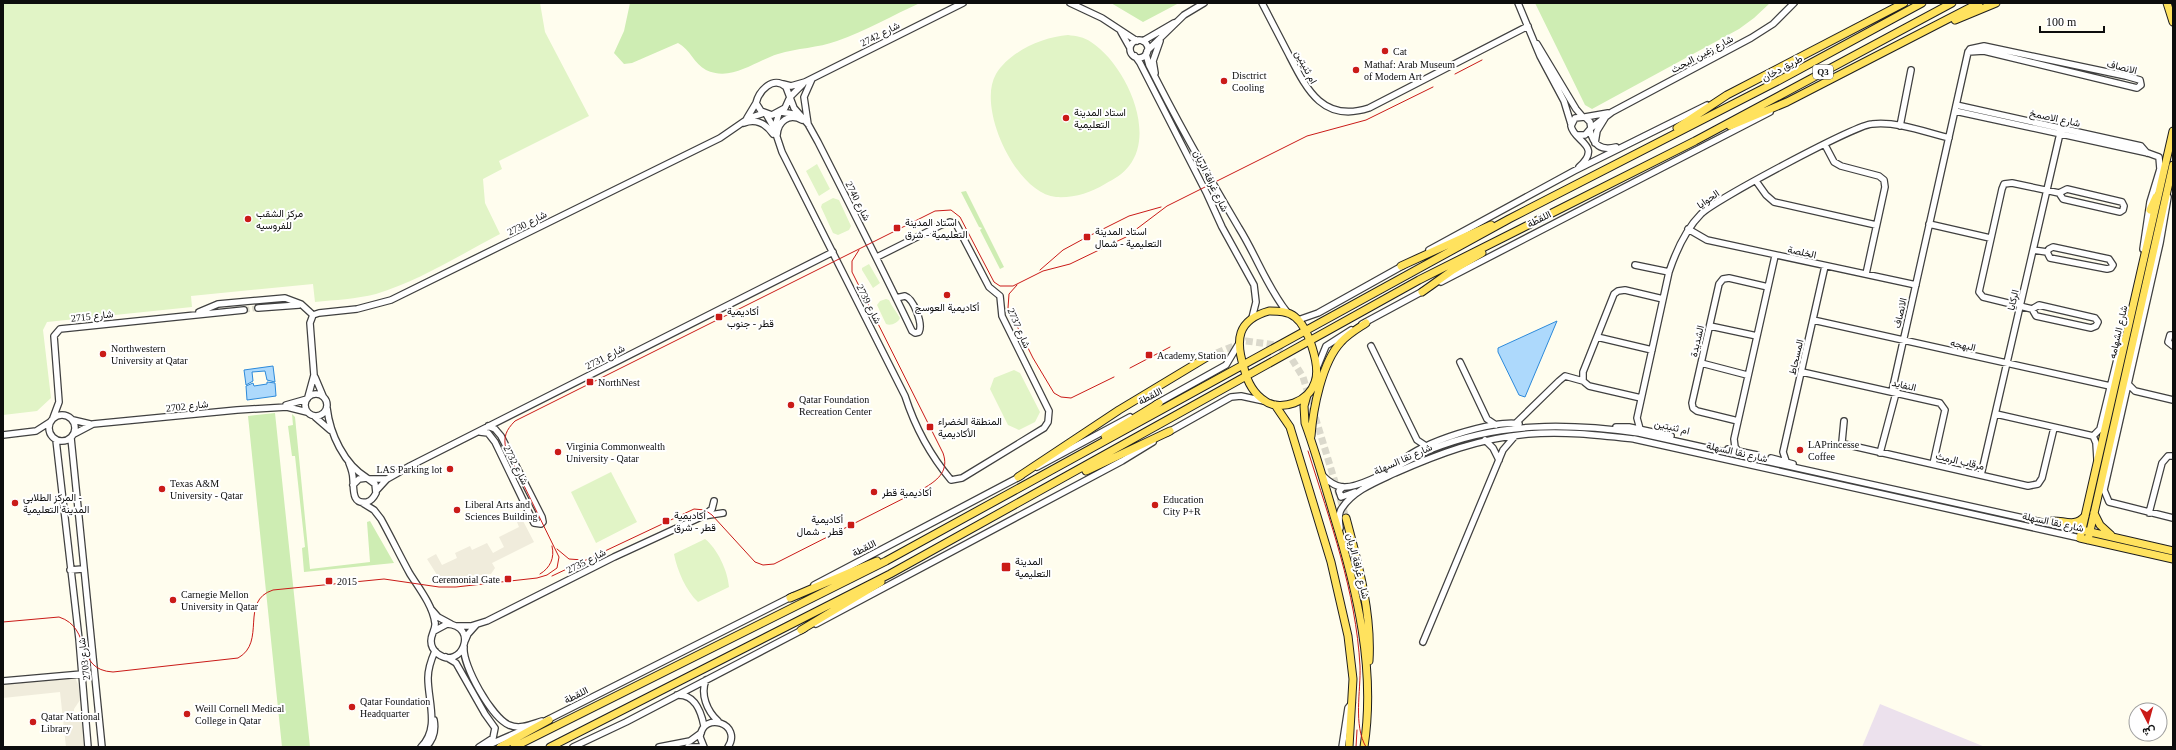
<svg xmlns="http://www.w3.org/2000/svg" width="2176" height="750" viewBox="0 0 2176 750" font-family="'Times New Roman',Vazirmatn,serif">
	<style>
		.industrial { fill: #ece1ed }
		.green { fill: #ceedb3 }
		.pitch { fill: #e1f4c6 }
		.plaza { fill: #f0ecdc }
		.water { fill: #add9fc; stroke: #2d8ada }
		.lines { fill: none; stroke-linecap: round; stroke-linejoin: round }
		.minor-tunnel { stroke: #dbd9cc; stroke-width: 5.5; stroke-dasharray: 5.5 3; stroke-linecap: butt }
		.major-tunnel { stroke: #dbd9cc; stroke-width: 7; stroke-dasharray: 7 3.5; stroke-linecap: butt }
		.minor-casing { stroke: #404040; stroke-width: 8 }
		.major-casing { stroke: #1e1e1e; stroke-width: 9 }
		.minor { stroke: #fff; stroke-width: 5.5 }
		.major { stroke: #ffe25e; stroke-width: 7 }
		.tram { stroke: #ca1b18; stroke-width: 1 }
		.poi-dot { fill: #ca1b18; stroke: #fff; stroke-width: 1.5 }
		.labels { text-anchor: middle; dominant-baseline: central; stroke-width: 4; stroke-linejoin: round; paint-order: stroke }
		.shield { fill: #fff; stroke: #565656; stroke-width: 1 }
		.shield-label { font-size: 9px; font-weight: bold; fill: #0d0d0d }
		.street-label { font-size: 10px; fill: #0d0d0d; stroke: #fff }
		.poi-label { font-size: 10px; fill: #0d0d0d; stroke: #fff; text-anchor: start }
	</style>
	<rect width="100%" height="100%" fill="#fffdee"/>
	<path class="industrial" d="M 1880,704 L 1985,747 L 1862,747 Z"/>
	<path class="green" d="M 630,3 L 920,3 C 893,15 866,31 837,41 C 818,48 797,48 778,54 C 755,61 732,82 706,70 C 694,64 690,49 678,43 L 632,63 L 624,64 L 614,53 L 624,31 Z
		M 1111,3 L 1179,3 L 1143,22 Z
		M 1535,3 L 1770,3 L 1754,18 L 1739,29 L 1592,109 L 1585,105 Z
		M 966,191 L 1004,267 L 1000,269 L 980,230 L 982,228 L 979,227 L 961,192 Z
		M 275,413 L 310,747 L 282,747 L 248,416 Z
		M 292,414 L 295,417 L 310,569 L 370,562 L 367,522 L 370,521 L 394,563 L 304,572 L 302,548 L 305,547 L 295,456 L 292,456 L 288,426 L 293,425 Z"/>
	<path class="pitch" d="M 3,3 L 540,3 L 545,32 L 589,116 L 499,161 L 502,169 L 483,179 L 485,203 L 500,234 C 460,255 419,281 376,294 C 356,299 335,300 315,302 L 313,284 L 191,296 L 192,307 L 47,322 L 43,330 L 51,398 L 37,411 L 3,415 Z
		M 1068,35 C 1076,36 1084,37 1091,42 C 1124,63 1157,131 1129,166 C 1123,174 1114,179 1105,184 C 1090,193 1074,198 1056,197 C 1017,194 976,108 996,74 C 1010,51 1043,37 1068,35 Z
		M 817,164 L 830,189 L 819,196 L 806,171 Z
		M 833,198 L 839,200 L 851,226 L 849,230 L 838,235 L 833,233 L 821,207 L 822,204 Z
		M 869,264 L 880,283 L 873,288 L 862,270 L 862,268 Z
		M 886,299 L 889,300 C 892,307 896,311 900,318 C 898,323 891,326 886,324 L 877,305 L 880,301 Z
		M 1014,370 L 1020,373 L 1040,412 L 1035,422 L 1019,430 L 1008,425 L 990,389 L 994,378 Z
		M 611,472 L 637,522 L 596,543 L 571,492 Z
		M 705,539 C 717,548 728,571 729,587 L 698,602 C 686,591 677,570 674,554 Z"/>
	<path class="plaza" d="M 522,519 L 534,542 L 492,563 L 495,568 L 491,574 L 439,578 L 427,559 L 436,554 L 442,565 L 457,558 L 455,553 L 470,546 L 472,550 L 487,543 L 493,553 L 504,547 L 499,537 L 519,527 L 517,522 Z
		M 75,677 L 79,687 L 80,700 L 74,709 L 74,713 L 83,721 L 85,747 L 66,747 L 60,692 L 3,698 L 3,683 Z"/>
	<path class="water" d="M 1557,321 L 1525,397 L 1519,395 L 1498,352 L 1498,348 Z
		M 273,366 L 275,382 L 267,380 L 265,371 L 252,372 L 253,381 L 246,385 L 244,370 Z
		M 267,382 L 275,383 L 276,396 L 247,400 L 246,386 L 253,383 L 254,386 L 267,384 Z"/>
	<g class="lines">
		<path class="minor-tunnel" d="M 244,310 L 258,308"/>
		<path class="major-tunnel" d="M 1207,357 L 1246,341 L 1276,345 L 1288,353 L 1303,377 L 1346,518"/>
		<g class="minor-casing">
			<path id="minor" d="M 1070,3 L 1102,18 L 1137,41
				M 1262,3 C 1271,20 1280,38 1289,55 C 1307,90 1323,123 1369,108 L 1528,26
				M 1518,3 L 1540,56 L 1564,101 L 1571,124
				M 1121,32 L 1130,48
				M1130 49a9 9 0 1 1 18 0a9 9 0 1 1-18 0Z
				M 1143,41 L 1174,23
				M 1537,44 L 1576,109 L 1582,116
				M 1147,51 L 1184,15 L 1204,3
				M 1146,54 L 1149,65 C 1177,121 1207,174 1239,228 C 1256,255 1267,287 1287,312
				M 1135,56 L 1140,63 L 1207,194 L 1222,227 L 1254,285 L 1256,302 L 1252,318
				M 1155,73 L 1153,61 L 1160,41
				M 783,84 L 791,86 L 805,82 L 963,3
				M 790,97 L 803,84
				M 789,99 L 785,108 L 772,115 L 761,111 L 756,103 C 759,91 773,75 786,87 L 794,108 L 808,124 L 818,142 C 850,205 882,268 912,331 L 915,333 L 919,332 C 923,324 914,299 905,296 L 896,298
				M 1956,105 L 2141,146 L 2147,153
				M 1955,111 L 2148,153 L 2159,157 L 2160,169 L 2150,202 L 2143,249
				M 781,112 L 799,115
				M 766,114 L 774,128 L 782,152 L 905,396 C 915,427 930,455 951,480 L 962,478 L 1044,428 L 1048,422 L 1049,411 L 1002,316 L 1000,296 L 989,287 L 956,224 L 950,222 L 941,225 L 877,257
				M 1585,117 L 1608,113
				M 747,118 L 756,103
				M 744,123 C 757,118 766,124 773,134
				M 808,124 L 804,97 L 812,79
				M 1900,126 L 1911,70
				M 1591,128 L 1612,112 L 1751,38 L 1773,24 L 1794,3
				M 774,130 L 779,113
				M 1590,130 C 1593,145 1601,151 1616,147
				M 777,135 C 778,121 789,113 802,120
				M 1578,135 L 1585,135 L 1591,128 L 1590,122 L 1585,117 L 1575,118 L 1571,126 C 1574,142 1603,145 1579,167
				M 1595,143 L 1597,131 L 1605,118
				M 1825,145 L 1834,162 L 1841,166 L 1879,176 L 1884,180 L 1885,187 L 1866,274
				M 1756,181 L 1766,195 L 1774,202 L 1876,225
				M 2168,197 L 2160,243 L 2104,490 L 2109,502 L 2173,518
				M 1929,224 L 1990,238
				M 1688,229 L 1707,240 L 1916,285
				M 1429,250 L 1574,171 L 1707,105
				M 2033,250 L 2047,252 L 2050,258 L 2107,269 L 2111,268 L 2113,265 L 2109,259 L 2053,247 L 2049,249 L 2047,252
				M 1635,265 L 1669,272
				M 1441,282 L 1770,112
				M 258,308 L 299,305
				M 2032,309 L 2039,305 L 2095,318 L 2098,322 L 2096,326 L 2091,328 L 2036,316 L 2032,309 L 1983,297 L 1979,292 L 2002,189 L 2004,184 L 2012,183 L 2059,193 L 2067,189 L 2122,202 L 2124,206 L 2123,210 L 2120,212 L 2063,199 L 2059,193
				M 199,312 L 218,304 L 285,298 L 301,304 L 313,315
				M 313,315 L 319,313 L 357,309 L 391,300 L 720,138 L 749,118 L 764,113
				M 1298,320 L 1318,313 L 1404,265
				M 1813,320 L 2110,386
				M 1362,324 L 1425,290
				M 1710,326 L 1757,336
				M 2173,335 L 2170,335 L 2168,342 L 2173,346
				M 1597,337 L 1652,350
				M 1371,346 L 1417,440 L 1426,446
				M 1460,362 L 1487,419 L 1496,425
				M 1701,363 L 1747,375
				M 1317,368 L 1326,346 L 1351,330
				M 1802,372 L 1940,403 L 1945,410 L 1933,464
				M 315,377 L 323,396
				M 1583,381 L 1583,372 L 1614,294 L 1618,291 L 1625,290 L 1663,299
				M 2128,384 L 2135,391 L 2173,400
				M 1892,391 L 1968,52 L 1970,49 L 1984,46 L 2126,76 L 2140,80 L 2141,85 L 2137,88 L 1984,51 L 1968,52
				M305 405a11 11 0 1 1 22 0a11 11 0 1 1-22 0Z
				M 308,397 L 314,375 L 310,323 L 313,315
				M 1156,404 L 1226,365 L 1238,345
				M 286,405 L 307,399
				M 327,408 C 330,434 344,464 367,478
				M 1996,414 L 2093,436 L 2100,429 L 2122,339
				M49 428a13 13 0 1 1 26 0a13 13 0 1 1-26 0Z
				M 315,417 L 330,430
				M 53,418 L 59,402 L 54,336 L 60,329 L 244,310
				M 73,420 L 90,424
				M 1738,421 L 1697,411 L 1693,408 L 1692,403 L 1719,284 L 1723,279 L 1729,278 L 1768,287
				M 1844,421 L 1842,442 L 1844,444 L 2028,486 L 2038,484 L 2042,478 L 2054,428
				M 1516,423 L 1559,381 L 1565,376 L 1583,381 L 1589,386 L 1641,398
				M 1616,427 L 1629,427 L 1671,436
				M 1640,429 L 1637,418 L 1669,272 C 1676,251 1685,230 1701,214 C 1713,201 1855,125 1872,124 C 1897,121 1925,132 1949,138
				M 480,432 L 488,433 L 495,442 L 534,523 L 541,524 L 543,522 L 542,517 L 501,436 L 495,429 L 488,426
				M 1167,433 L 1231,397 L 1241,396 L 1264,401
				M 74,434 L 93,424 L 237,410 L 287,407 L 307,412
				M 3,435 L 36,431 L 50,422
				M 2093,436 L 2096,443 L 2097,459
				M 71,438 L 102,747
				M 56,440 L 79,639 L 88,747
				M 1485,440 L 1493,448 L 1499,460
				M 1728,449 L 1757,455
				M 1738,451 L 1735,447 L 1734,439 L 1775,256
				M 1880,453 L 1896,393
				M 1771,458 L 1793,464
				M 1402,461 C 1419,443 1495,419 1519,424
				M 1786,461 L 1783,452 L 1825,266
				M 349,463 C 351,468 353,473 353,479 C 354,488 351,505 367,502 C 371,501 374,497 376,493 L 375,484 L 367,478 L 359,479 L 353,485
				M 1037,467 L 1130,417
				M 1322,475 C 1328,481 1335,487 1343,487 C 1363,489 1411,457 1432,449 C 1499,422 1568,423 1639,433 L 2082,531
				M 1981,475 L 2061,129
				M 370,479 L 387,479
				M 1343,487 L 1339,491 L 1341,497 L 1355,492
				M 376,491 L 387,479 L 410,466 L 833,252
				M 361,502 L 374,510 L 381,519 C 391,537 400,556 410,574 C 419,588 433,606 435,623 C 436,629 431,634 431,641 C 431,646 434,651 438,654 C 461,671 480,626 447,624 L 434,631
				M 2149,513 L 2162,463 L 2168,456 L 2173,456
				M 703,516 L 712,509 L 714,501
				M 1340,528 C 1339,522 1338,513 1342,508 C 1354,490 1376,482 1395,473 C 1438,454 1480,438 1528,434 C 1564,431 1598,435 1634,439 L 2080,538
				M 70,570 L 83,569
				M 814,585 L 1021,476
				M 431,609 L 438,617 L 451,624
				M 816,624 L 1122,461 L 1153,442
				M 456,626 L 471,626 L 487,621 L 614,557 L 703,516 L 723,513
				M 465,641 L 468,634 L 476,625
				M 1423,642 L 1503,450 L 1515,436
				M 464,647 C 462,665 492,718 509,725 C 520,730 532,724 542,721
				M 446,657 L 456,663 L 485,714 L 495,728 L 493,738 L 479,747
				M 706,680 C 700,694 707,711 718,721
				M 3,681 L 82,674
				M 677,695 C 695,694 701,711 704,726
				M 545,721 L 793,596
				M 421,747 C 440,728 428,702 428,678 C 428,669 431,660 435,651
				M 426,747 C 434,739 436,731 434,720
				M 484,747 L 530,727
				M 573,747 L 626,722 L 804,629
				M 659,747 L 690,741 L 701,733
				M 688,747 L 701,747
				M 704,747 L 700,737 C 703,710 743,724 728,747
				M 1342,747 L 1348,708 L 1352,703"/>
		</g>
		<g class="major-casing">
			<path id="major" d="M 2167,3 L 2173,22
				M 1955,20 L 1996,3
				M 1730,126 L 1787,102 L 1979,3
				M 1677,128 L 1727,95 L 1904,3
				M 2173,131 L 2080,538 L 2173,559
				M 2150,210 L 2156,197
				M 1401,266 L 1491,225
				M 1422,292 L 1453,270 L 1482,253
				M 1269,311 C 1278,311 1288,311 1295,317 C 1308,327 1321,366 1315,382 C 1312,392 1304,399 1294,403 C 1286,406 1273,407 1265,401 C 1254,394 1247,381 1244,368 C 1235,340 1237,320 1269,311 Z
				M 1307,395 L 1304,406 L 1305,423 C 1316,453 1325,485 1334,516 C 1357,590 1376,669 1364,747
				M 1275,405 L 1290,427 L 1331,562 L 1348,636 L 1353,679 L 1349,747
				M 1105,436 L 1159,403
				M 1311,436 C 1313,409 1322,362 1341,342 C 1348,334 1357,329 1366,323
				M 1086,471 L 1170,431
				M 1018,477 L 1119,410 L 1207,357
				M 2094,513 L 2100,525 L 2111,535
				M 1346,518 C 1358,563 1372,613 1369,661
				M 2046,522 C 2060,517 2073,530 2085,516
				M 2086,531 L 2173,551
				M 2088,540 L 2173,165
				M 790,598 L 877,561
				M 801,630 L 881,582
				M 500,747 L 549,720
				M 514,747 L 886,561 L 1509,219 L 1776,82 L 1922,3
				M 550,747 L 890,574 L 1419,280 L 1695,141 L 1952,3"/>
		</g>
		<use href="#minor" class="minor"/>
		<use href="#major" class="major"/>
		<path class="tram" d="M 1455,74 L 1482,60
			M 1040,270 L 1063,250 L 1087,237 L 1129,216 L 1161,207
			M 1017,285 L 1009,294 L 1008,308 L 1033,358 L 1054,393 L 1061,397 L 1071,398 L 1114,377
			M 1130,368 L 1170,347
			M 1308,451 C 1330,521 1356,592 1360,666 C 1361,691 1353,725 1366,747
			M 557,549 L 569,559 L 583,560
			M 540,574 C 550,568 555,558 552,546
			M 552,576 L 694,509 L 705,510 L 712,515 L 755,562 L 763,565 L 774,564 L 926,487 C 939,479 949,470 943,453 L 852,272 L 852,261 L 859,250
			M 3,622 L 59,617 C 93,628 74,670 113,672 L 238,658 C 267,642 239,601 273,590 L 384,579 L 439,587 L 456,587 L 537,578 L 547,575 L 557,568 L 559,557 L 506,449 C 503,437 506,430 515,421 L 935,211 L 951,210 L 960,217 L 994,282 L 1000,286 L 1013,286 L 1043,271 L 1070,264 L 1126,237 L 1167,206 L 1307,136 L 1366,120 L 1433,87
			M 1356,747 L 1357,730"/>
	</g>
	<g class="poi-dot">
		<circle cx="1385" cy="51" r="4"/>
		<circle cx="1356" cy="70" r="4"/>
		<circle cx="1224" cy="81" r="4"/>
		<circle cx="1066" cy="118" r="4"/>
		<circle cx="248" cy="219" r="4"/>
		<rect x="893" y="224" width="8" height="8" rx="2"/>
		<rect x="1083" y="233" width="8" height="8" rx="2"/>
		<circle cx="947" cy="295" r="4"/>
		<rect x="715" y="313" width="8" height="8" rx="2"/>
		<circle cx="103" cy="354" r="4"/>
		<rect x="1145" y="351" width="8" height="8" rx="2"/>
		<rect x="586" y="378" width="8" height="8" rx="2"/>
		<circle cx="791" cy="405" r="4"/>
		<rect x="926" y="423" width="8" height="8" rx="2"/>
		<circle cx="1800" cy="450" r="4"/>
		<circle cx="558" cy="452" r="4"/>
		<circle cx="450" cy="469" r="4"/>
		<circle cx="162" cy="489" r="4"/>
		<circle cx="874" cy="492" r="4"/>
		<circle cx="15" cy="503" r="4"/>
		<circle cx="1155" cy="505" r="4"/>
		<circle cx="457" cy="510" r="4"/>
		<rect x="662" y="517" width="8" height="8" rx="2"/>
		<rect x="847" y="521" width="8" height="8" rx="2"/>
		<rect x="1001" y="562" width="10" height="10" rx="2"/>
		<rect x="504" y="575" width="8" height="8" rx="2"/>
		<rect x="325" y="577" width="8" height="8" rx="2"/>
		<circle cx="173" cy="600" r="4"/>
		<circle cx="352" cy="707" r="4"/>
		<circle cx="187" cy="714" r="4"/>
		<circle cx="33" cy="722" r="4"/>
	</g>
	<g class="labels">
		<rect class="shield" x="1813" y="65" width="20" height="14" rx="3"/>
		<g class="shield-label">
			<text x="1823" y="72">Q3</text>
		</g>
		<g class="street-label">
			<text transform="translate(880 34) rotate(-27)">شارع 2742</text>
			<text transform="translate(1702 54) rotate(-28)">شارع زغين البحث</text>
			<text transform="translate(1306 67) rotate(62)">ام ثنيتين</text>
			<text transform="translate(2122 67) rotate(14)">الانصاف</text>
			<text transform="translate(1782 68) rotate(-28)">طريق دخان</text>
			<text transform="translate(2055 118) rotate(12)">شارع الاصمخ</text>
			<text transform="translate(1211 181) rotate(64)">شارع غرافة الريان</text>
			<text transform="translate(1708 199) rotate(-35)">الحوايا</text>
			<text transform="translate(858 201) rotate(63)">شارع 2740</text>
			<text transform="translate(1539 219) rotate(-27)">اللقطة</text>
			<text transform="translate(527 223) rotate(-27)">شارع 2730</text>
			<text transform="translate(1802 252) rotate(12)">الخلصة</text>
			<text transform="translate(2013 300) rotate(-77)">الركايا</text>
			<text transform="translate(869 304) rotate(63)">شارع 2739</text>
			<text transform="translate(1900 313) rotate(-77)">الانصاف</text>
			<text transform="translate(92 316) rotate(-6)">شارع 2715</text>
			<text transform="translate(1019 328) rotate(66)">شارع 2737</text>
			<text transform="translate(2118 332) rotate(-77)">شارع الشهامه</text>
			<text transform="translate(1697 341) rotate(-77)">الشديدة</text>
			<text transform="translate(1963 345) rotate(13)">البهجه</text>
			<text transform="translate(605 357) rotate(-27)">شارع 2731</text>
			<text transform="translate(1796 357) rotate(-77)">المسحاط</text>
			<text transform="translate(1904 385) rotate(13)">النفايد</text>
			<text transform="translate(1150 396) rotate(-28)">اللقطة</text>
			<text transform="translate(187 406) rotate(-6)">شارع 2702</text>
			<text transform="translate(1672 427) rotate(13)">ام ثنيتين</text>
			<text transform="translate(1737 452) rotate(13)">شارع نقا السهلة</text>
			<text transform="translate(1403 459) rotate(-24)">شارع نقا السهلة</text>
			<text transform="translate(1960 461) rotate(13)">مرقاب الرمث</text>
			<text transform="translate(516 465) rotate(63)">شارع 2732</text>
			<text transform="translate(2053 522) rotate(12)">شارع نقا السهلة</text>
			<text transform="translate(864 548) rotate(-27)">اللقطة</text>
			<text transform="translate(586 561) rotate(-27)">شارع 2735</text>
			<text transform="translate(1358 566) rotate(76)">شارع غرافة الريان</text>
			<text transform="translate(84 659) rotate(-97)">شارع 2703</text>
			<text transform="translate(576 695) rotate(-27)">اللقطة</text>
		</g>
		<g class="poi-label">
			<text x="1393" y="51">Cat</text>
			<text x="1364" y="64">Mathaf: Arab Museum<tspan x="1364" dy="12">of Modern Art</tspan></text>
			<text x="1232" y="75">Disctrict<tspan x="1232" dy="12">Cooling</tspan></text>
			<text x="1074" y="112">استاد المدينة<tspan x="1074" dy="12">التعليمية</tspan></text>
			<text x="256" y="213">مركز الشقب<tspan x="256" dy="12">للفروسيه</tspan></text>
			<text x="905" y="222">استاد المدينة<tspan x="905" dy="12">التعليمية - شرق</tspan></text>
			<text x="1095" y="231">استاد المدينة<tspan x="1095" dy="12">التعليمية - شمال</tspan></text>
			<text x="947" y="307" text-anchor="middle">أكاديمية العوسج</text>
			<text x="727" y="311">أكاديمية<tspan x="727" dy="12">قطر - جنوب</tspan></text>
			<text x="111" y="348">Northwestern<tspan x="111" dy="12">University at Qatar</tspan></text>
			<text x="1157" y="355">Academy Station</text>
			<text x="598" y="382">NorthNest</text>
			<text x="799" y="399">Qatar Foundation<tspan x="799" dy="12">Recreation Center</tspan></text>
			<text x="938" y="421">المنطقة الخضراء<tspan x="938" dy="12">الأكاديمية</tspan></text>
			<text x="1808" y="444">LAPrincesse<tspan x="1808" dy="12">Coffee</tspan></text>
			<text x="566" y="446">Virginia Commonwealth<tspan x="566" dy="12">University - Qatar</tspan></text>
			<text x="442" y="469" text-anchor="end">LAS Parking lot</text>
			<text x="170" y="483">Texas A&amp;M<tspan x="170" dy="12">University - Qatar</tspan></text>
			<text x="882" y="492">أكاديمية قطر</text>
			<text x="23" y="497">المركز الطلابي -<tspan x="23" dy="12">المدينة التعليمية</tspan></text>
			<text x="1163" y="499">Education<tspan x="1163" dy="12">City P+R</tspan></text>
			<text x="465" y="504">Liberal Arts and<tspan x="465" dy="12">Sciences Building</tspan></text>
			<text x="674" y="515">أكاديمية<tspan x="674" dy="12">قطر - شرق</tspan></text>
			<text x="843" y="519" text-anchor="end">أكاديمية<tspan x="843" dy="12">قطر - شمال</tspan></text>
			<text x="1015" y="561">المدينة<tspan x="1015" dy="12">التعليمية</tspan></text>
			<text x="500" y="579" text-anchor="end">Ceremonial Gate</text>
			<text x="337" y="581">2015</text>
			<text x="181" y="594">Carnegie Mellon<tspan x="181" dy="12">University in Qatar</tspan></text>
			<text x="360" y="701">Qatar Foundation<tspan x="360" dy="12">Headquarter</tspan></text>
			<text x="195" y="708">Weill Cornell Medical<tspan x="195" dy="12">College in Qatar</tspan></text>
			<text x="41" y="716">Qatar National<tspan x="41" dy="12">Library</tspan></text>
		</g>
	</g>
	<rect width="2176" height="750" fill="none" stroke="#0d0d0d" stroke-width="8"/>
	<g transform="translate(2148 722) rotate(174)"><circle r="19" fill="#ffffff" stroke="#9e9e9e"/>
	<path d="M0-3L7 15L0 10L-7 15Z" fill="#ca1b18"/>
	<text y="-6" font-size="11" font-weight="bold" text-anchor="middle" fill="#0d0d0d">ش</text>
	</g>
	<path d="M2040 26v6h64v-6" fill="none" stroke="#0d0d0d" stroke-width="2"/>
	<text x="2046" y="26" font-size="12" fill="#0d0d0d" stroke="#ffffff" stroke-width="3" paint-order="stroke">100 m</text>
</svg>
